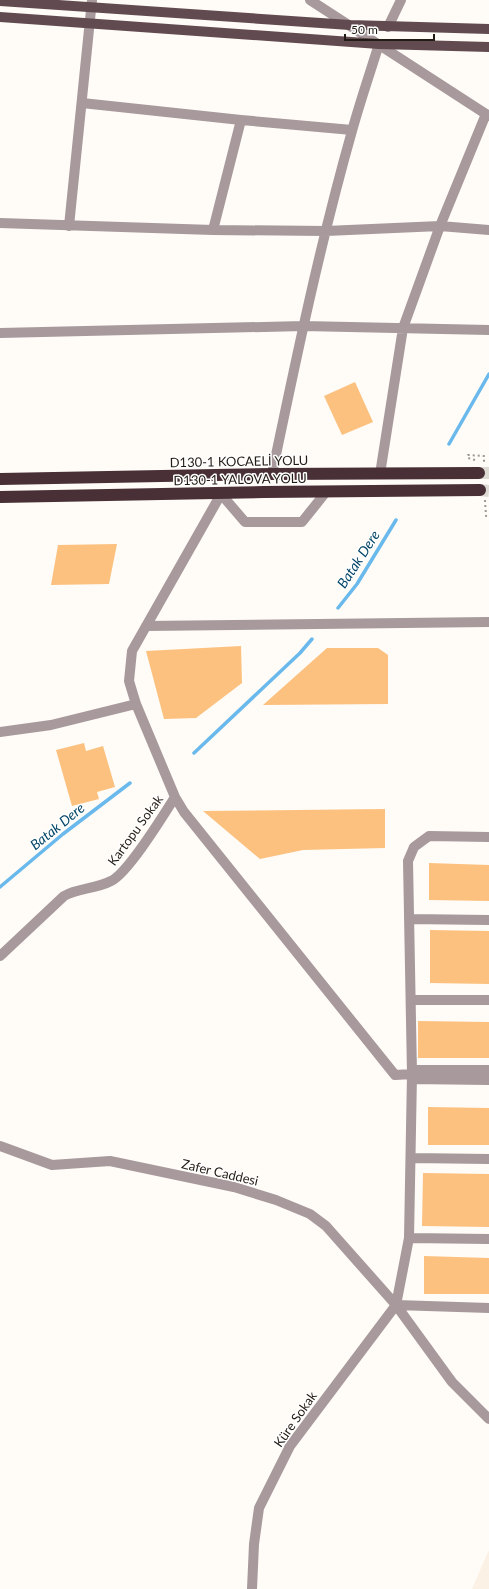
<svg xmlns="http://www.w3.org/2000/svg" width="489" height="1589" viewBox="0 0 489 1589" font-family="Lato,sans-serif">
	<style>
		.built { fill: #fbf1e5 }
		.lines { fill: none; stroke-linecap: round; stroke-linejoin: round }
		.stream { stroke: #6ab9ec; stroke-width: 3.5 }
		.building { fill: #fcc17f }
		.highway-tunnel { stroke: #dedad4; stroke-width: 12; stroke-dasharray: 12 6; stroke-linecap: butt }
		.path { stroke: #9d9891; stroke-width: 2; stroke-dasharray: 2 3; stroke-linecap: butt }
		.minor { stroke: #a7999c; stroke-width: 10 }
		.major { stroke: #624b50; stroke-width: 10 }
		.highway { stroke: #493036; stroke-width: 12 }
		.labels { text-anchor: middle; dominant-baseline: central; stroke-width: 3; stroke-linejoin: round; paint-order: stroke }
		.street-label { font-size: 13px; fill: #231c14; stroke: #fff }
		.water-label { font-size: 14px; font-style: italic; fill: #044668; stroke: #fff }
	</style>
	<rect width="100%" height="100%" fill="#fffbf6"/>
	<path class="built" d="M 489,1551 L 489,1589 L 472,1589 L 488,1552 Z"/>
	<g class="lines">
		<path class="stream" d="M 449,444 L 489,374
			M 338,608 L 357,584 L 396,520
			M 194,753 L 300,653 L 312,639
			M 0,887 L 63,834 L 130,783"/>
	</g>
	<path class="building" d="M 355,382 L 373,422 L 342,435 L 324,396 Z
		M 117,544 L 109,584 L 51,585 L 58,545 Z
		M 241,646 L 242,683 L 196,718 L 164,719 L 146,651 Z
		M 327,648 L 378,648 L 388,655 L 388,704 L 263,705 Z
		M 84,743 L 86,751 L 103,746 L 115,787 L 97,792 L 99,799 L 72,806 L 56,750 Z
		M 385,809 L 385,848 L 303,850 L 260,859 L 203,811 Z
		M 429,863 L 489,865 L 489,901 L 429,900 Z
		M 430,930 L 489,931 L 489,984 L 430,983 Z
		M 418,1021 L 489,1022 L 489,1058 L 418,1058 Z
		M 428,1107 L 489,1108 L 489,1145 L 428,1145 Z
		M 423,1173 L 489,1174 L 489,1227 L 422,1226 Z
		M 424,1256 L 489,1258 L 489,1294 L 424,1294 Z"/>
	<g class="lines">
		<path class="highway-tunnel" d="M 479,473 L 489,473
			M 480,490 L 489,491"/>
		<path class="path" d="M 475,460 L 468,458 L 468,455 L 484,456 L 484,462
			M 485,500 L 486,516 L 489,515"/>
		<path class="minor" d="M 310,0 L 489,116
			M 388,27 L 401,0
			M 82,103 L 241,120 L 352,130
			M 0,223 L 213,230 L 326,231 L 440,226 L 489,230
			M 69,226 L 92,0
			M 213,230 L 241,120
			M 0,333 L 303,326 L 489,330
			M 272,474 C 296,359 320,244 352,131 C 360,102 370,73 379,44
			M 380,474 L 403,328 L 440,226 L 486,114
			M 326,492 L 302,522 L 245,522 L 221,494 L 132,651 L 129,681 L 136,704 L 175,797 L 184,812 L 395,1075 L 412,1074
			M 146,626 L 489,622
			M 0,732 L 51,725 L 136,704
			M 489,837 L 429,836 L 414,847 L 408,861 L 412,1074 L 409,1238 L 396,1305 L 452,1382 L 489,1419
			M 409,919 L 489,920
			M 0,956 L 64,896 C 78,888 96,889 111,881 C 128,873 163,816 175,797
			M 411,1000 L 489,1000
			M 412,1070 L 489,1070
			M 412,1079 L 489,1080
			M 0,1146 L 52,1165 L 110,1161 L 234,1187 L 276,1200 L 310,1214 L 326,1226 L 396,1305
			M 411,1158 L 489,1159
			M 409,1238 L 489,1239
			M 396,1305 L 489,1308
			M 252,1589 L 254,1544 L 259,1508 L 290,1446 L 396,1305"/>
		<path class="major" d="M 0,1 L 350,25 L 489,29
			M 0,17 L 379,44 L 489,47"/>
		<path class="highway" d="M 0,479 L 272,474 L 479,473
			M 0,497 L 264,492 L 480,490"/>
	</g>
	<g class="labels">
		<g class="street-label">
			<text transform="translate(239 461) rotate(-1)">D130-1 KOCAELİ YOLU</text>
			<text transform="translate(240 479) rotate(-1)">D130-1 YALOVA YOLU</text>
			<text transform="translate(135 830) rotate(-54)">Kartopu Sokak</text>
			<text transform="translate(220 1172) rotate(13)">Zafer Caddesi</text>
			<text transform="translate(295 1419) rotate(-55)">Küre Sokak</text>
		</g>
		<g class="water-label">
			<text transform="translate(358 559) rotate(-57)">Batak Dere</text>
			<text transform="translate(57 826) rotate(-39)">Batak Dere</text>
		</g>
	</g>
	<path d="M345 34v6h89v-6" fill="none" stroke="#231c14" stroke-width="2"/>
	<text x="351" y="34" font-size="12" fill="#231c14" stroke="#ffffff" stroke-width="3" paint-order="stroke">50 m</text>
</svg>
